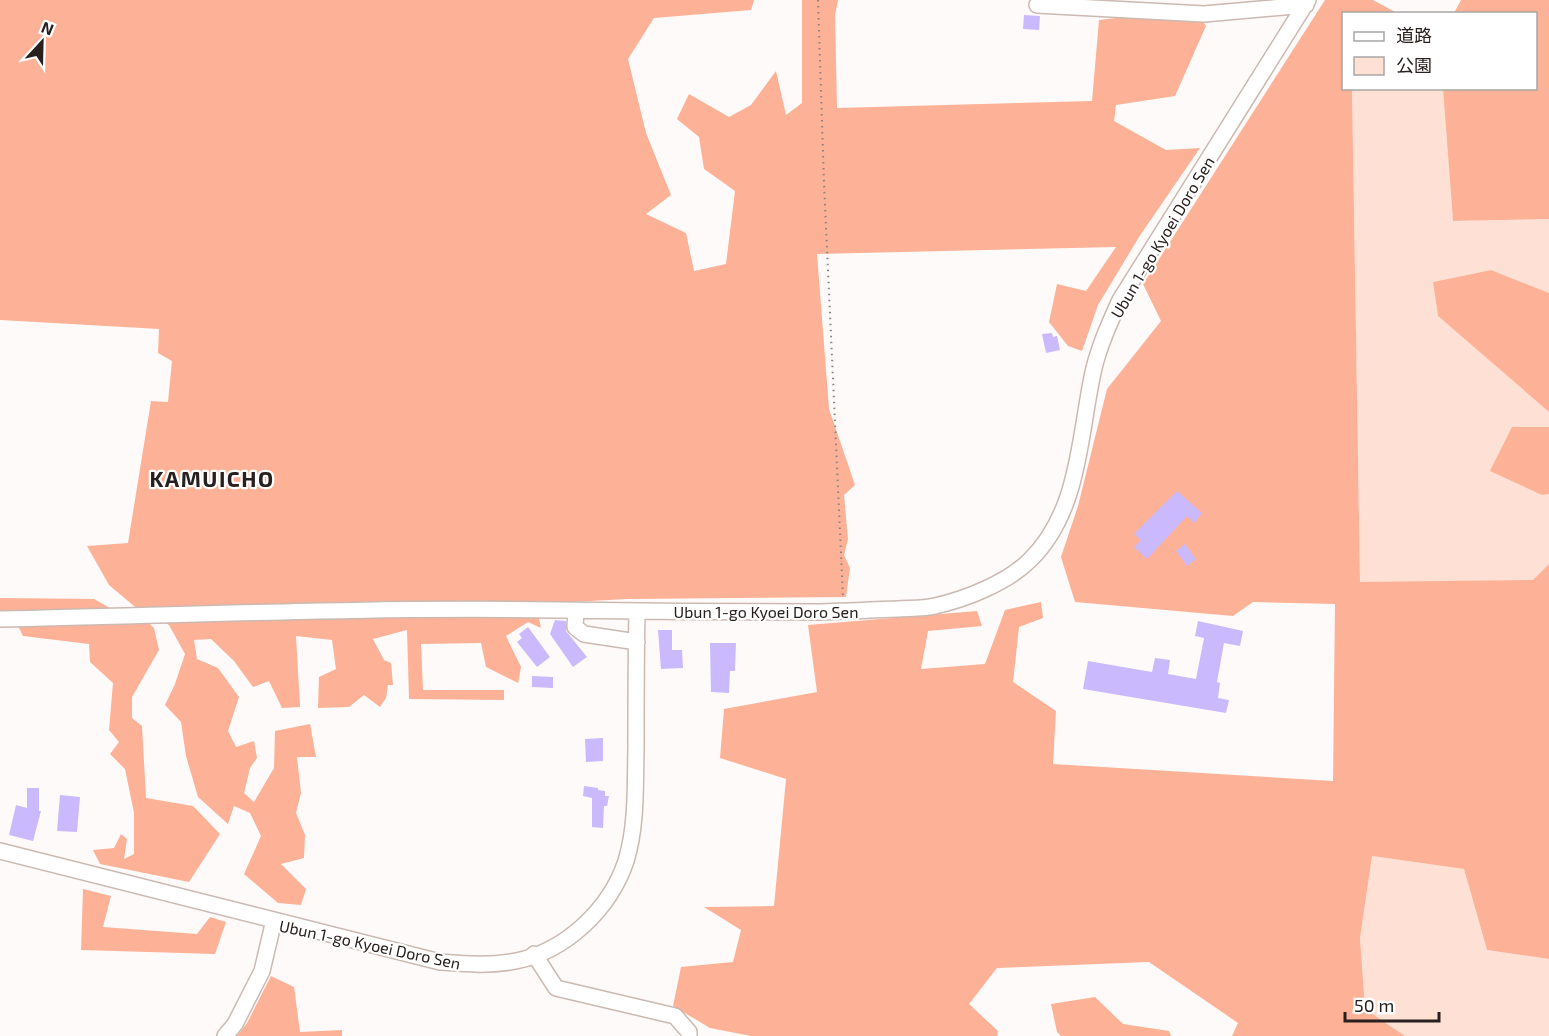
<svg xmlns="http://www.w3.org/2000/svg" width="1549" height="1036" viewBox="0 0 1549 1036" font-family="'Exo 2','Noto Sans JP',sans-serif">
	<style>
		.green { fill: #fee0d5 }
		.forest { fill: #fdb196 }
		.building { fill: #cbb9fd }
		.lines { fill: none; stroke-linecap: round; stroke-linejoin: round }
		.minor-casing { stroke: #cbb9b2; stroke-width: 18 }
		.path { stroke: #898482; stroke-width: 2; stroke-dasharray: 1.5 4.5; stroke-linecap: butt }
		.minor { stroke: #fff; stroke-width: 15 }
		.labels { text-anchor: middle; dominant-baseline: central; stroke-width: 4.5; stroke-linejoin: round; paint-order: stroke }
		.street-label { font-size: 16px; fill: #27201e; stroke: #fff }
		.district-label { font-size: 22px; font-weight: bold; letter-spacing: 1.5px; fill: #27201e; stroke: #fff }
	</style>
	<rect width="100%" height="100%" fill="#fefaf9"/>
	<path class="green" d="M 1352,89 L 1443,89 L 1453,221 L 1549,219 L 1549,293 L 1491,270 L 1433,282 L 1438,316 L 1549,412 L 1549,427 L 1512,427 L 1542,495 L 1549,494 L 1549,564 L 1533,580 L 1360,583 Z
		M 1372,856 L 1464,869 L 1487,950 L 1549,959 L 1549,1036 L 1405,1036 L 1365,1010 L 1360,938 Z"/>
	<path class="forest" d="M 0,0 L 754,0 L 751,10 L 654,18 L 628,59 L 646,133 L 671,195 L 646,214 L 686,233 L 694,271 L 726,264 L 735,191 L 704,169 L 699,137 L 677,119 L 689,94 L 729,117 L 751,105 L 776,71 L 786,115 L 802,103 L 802,0 L 838,0 L 835,15 L 837,108 L 1092,101 L 1099,20 L 1194,9 L 1206,26 L 1175,96 L 1116,105 L 1114,121 L 1166,150 L 1200,148 L 1139,237 L 1098,305 L 1082,351 L 1068,346 L 1049,322 L 1057,284 L 1086,291 L 1116,247 L 817,254 L 829,409 L 855,485 L 844,495 L 848,539 L 844,555 L 850,568 L 846,597 L 627,599 L 536,604 L 541,628 L 528,622 L 506,636 L 521,667 L 518,683 L 486,667 L 481,643 L 421,644 L 423,690 L 504,690 L 504,700 L 409,699 L 407,630 L 373,639 L 384,660 L 391,663 L 393,685 L 388,685 L 386,698 L 380,707 L 364,695 L 349,707 L 318,708 L 319,677 L 336,669 L 332,640 L 296,636 L 300,707 L 282,708 L 269,681 L 253,687 L 234,661 L 211,639 L 194,640 L 197,659 L 218,668 L 239,697 L 228,731 L 236,747 L 254,741 L 257,758 L 250,768 L 244,793 L 254,802 L 274,768 L 275,731 L 310,724 L 316,757 L 297,757 L 301,793 L 296,813 L 305,835 L 304,858 L 281,864 L 306,889 L 301,905 L 278,903 L 244,874 L 261,836 L 250,813 L 234,806 L 228,824 L 198,797 L 186,756 L 181,722 L 165,705 L 175,684 L 185,654 L 169,625 L 134,606 L 109,585 L 87,546 L 128,543 L 151,401 L 168,402 L 172,361 L 158,353 L 159,329 L 0,320 Z
		M 1325,0 L 1373,0 L 1397,13 L 1344,14 L 1344,88 L 1352,89 L 1360,582 L 1533,580 L 1549,564 L 1549,959 L 1487,950 L 1464,869 L 1372,856 L 1360,938 L 1365,1009 L 1405,1036 L 1232,1036 L 1238,1023 L 1149,962 L 997,968 L 969,1004 L 998,1031 L 997,1036 L 751,1036 L 710,1028 L 673,1006 L 681,967 L 733,962 L 741,930 L 704,907 L 774,906 L 786,779 L 720,758 L 724,709 L 817,692 L 808,625 L 977,611 L 982,626 L 928,631 L 921,669 L 985,664 L 1005,610 L 1041,602 L 1043,618 L 1019,627 L 1013,682 L 1056,711 L 1053,764 L 1333,781 L 1335,604 L 1253,602 L 1233,616 L 1075,602 L 1061,557 L 1078,506 L 1107,389 L 1161,321 L 1143,284 Z
		M 1461,0 L 1549,0 L 1549,219 L 1453,221 L 1443,89 L 1536,88 L 1536,14 L 1454,13 Z
		M 1491,270 L 1549,293 L 1549,412 L 1438,316 L 1433,282 Z
		M 1512,427 L 1549,427 L 1549,494 L 1542,495 L 1490,471 Z
		M 0,598 L 94,599 L 117,612 L 138,613 L 154,628 L 159,650 L 132,697 L 132,718 L 142,726 L 146,798 L 193,806 L 220,834 L 189,882 L 100,864 L 93,850 L 114,848 L 121,834 L 127,839 L 124,859 L 134,854 L 134,813 L 125,769 L 110,754 L 119,742 L 109,730 L 113,683 L 90,662 L 89,644 L 23,636 L 12,614 L 0,614 Z
		M 83,889 L 111,896 L 103,927 L 197,934 L 210,917 L 226,922 L 215,954 L 81,950 Z
		M 271,976 L 294,987 L 300,1032 L 342,1030 L 342,1036 L 237,1036 L 247,1023 Z
		M 1095,997 L 1123,1024 L 1169,1031 L 1171,1036 L 1061,1036 L 1057,1032 L 1051,1004 Z"/>
	<path class="building" d="M 1024,15 L 1040,16 L 1039,30 L 1023,29 Z
		M 1052,333 L 1053,337 L 1057,336 L 1060,350 L 1046,353 L 1042,334 Z
		M 1177,491 L 1202,513 L 1194,523 L 1187,516 L 1147,559 L 1134,547 L 1141,540 L 1134,534 Z
		M 1185,544 L 1196,559 L 1187,566 L 1176,551 Z
		M 555,620 L 566,621 L 566,631 L 587,657 L 573,667 L 550,634 Z
		M 1198,621 L 1243,631 L 1240,646 L 1224,643 L 1217,682 L 1220,683 L 1218,698 L 1229,700 L 1226,713 L 1083,689 L 1088,661 L 1152,672 L 1155,658 L 1170,660 L 1168,674 L 1196,679 L 1204,638 L 1195,636 Z
		M 528,627 L 550,657 L 537,667 L 517,642 L 522,638 L 519,634 Z
		M 658,630 L 672,630 L 672,650 L 682,650 L 683,668 L 661,669 Z
		M 710,643 L 736,643 L 735,671 L 730,671 L 729,693 L 711,692 Z
		M 532,676 L 553,677 L 553,688 L 532,687 Z
		M 603,738 L 603,761 L 586,762 L 585,739 Z
		M 584,786 L 598,788 L 598,790 L 605,791 L 605,796 L 609,796 L 607,806 L 604,806 L 603,828 L 592,827 L 592,798 L 583,796 Z
		M 27,788 L 39,788 L 39,811 L 41,811 L 33,841 L 9,835 L 16,805 L 27,808 Z
		M 60,795 L 80,797 L 77,832 L 57,831 Z"/>
	<g class="lines">
		<g class="minor-casing">
			<path id="minor" d="M 1037,5 L 1204,14 L 1306,5
				M 576,610 L 575,627 L 584,634 L 637,642
				M 0,619 C 186,615 372,607 557,610 C 642,611 725,612 810,612 C 838,612 867,610 896,609 C 909,608 923,609 935,606 C 966,599 1007,583 1030,560 C 1081,510 1079,433 1094,368 C 1100,344 1110,322 1120,300 L 1308,0
				M 0,851 L 440,962 C 466,964 490,966 516,961 C 566,951 610,909 626,861 C 637,825 635,785 636,748 C 636,703 636,657 637,612
				M 534,954 L 556,988 L 675,1016 L 689,1032 L 689,1036
				M 225,1036 L 235,1024 L 262,971 L 274,920"/>
		</g>
		<path class="path" d="M 818,0 L 824,183 L 843,597"/>
		<use href="#minor" class="minor"/>
	</g>
	<g class="labels">
		<g class="street-label">
			<text transform="translate(1162 237) rotate(-59)">Ubun 1-go Kyoei Doro Sen</text>
			<text x="766" y="611">Ubun 1-go Kyoei Doro Sen</text>
			<text transform="translate(370 944) rotate(12)">Ubun 1-go Kyoei Doro Sen</text>
		</g>
		<g class="district-label">
			<text x="212" y="478">KAMUICHO</text>
		</g>
	</g>
	<rect x="1342" y="12" width="195" height="78" fill="#ffffff" stroke="#a9a6a5" stroke-width="1.5"/>
	<rect x="1354" y="32" width="30" height="9" fill="#ffffff" stroke="#a9a6a5" stroke-width="1.5"/>
	<text x="1396" y="42" font-size="18" fill="#27201e">道路</text>
	<rect x="1354" y="57" width="30" height="18" fill="#fee0d5" stroke="#a9a6a5" stroke-width="1.5"/>
	<text x="1396" y="72" font-size="18" fill="#27201e">公園</text>
	<g transform="translate(42 42) rotate(22)" stroke="#ffffff" stroke-width="4.5" paint-order="stroke">
	<path d="M0-4.5L10 22L0 15L-10 22Z" fill="#27201e"/>
	<text y="-9" font-size="16" font-weight="bold" text-anchor="middle" fill="#27201e">N</text>
	</g>
	<path d="M1345 1012v9h94v-9" fill="none" stroke="#27201e" stroke-width="3"/>
	<text x="1354" y="1012" font-size="18" fill="#27201e" stroke="#ffffff" stroke-width="4.5" paint-order="stroke">50 m</text>
</svg>
